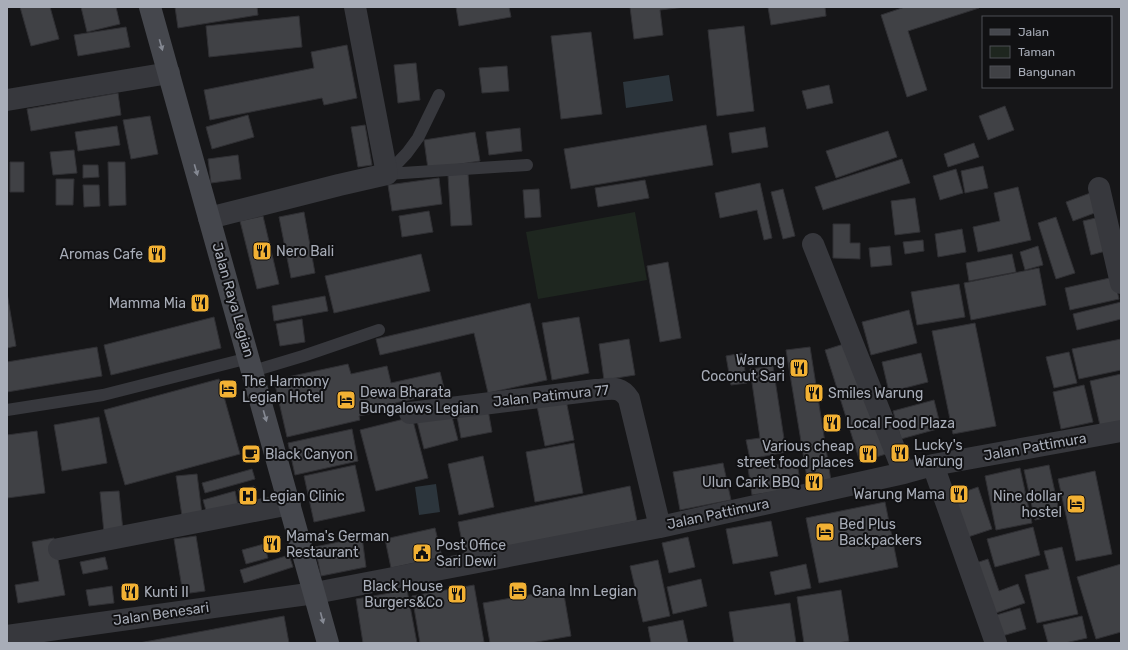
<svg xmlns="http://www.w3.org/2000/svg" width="1128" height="650" viewBox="0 0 1128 650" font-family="Rubik,sans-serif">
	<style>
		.green { fill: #1e261f }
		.water { fill: #2c353c }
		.building { fill: #404145; stroke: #303034 }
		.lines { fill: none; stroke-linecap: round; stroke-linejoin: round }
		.lane { stroke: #37383d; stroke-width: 12 }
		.street { stroke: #37383d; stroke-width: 22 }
		.secondary { stroke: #45474d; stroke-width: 22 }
		.oneway { fill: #858993 }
		.labels { text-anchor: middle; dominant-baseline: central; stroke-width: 4; stroke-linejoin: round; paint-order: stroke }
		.poi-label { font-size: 14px; fill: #a8adb8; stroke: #111113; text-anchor: start }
		.street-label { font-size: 14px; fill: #a8adb8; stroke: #111113 }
	</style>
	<rect width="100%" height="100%" fill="#161618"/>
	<path class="green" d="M 635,212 L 647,280 L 538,299 L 526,232 Z"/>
	<path class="water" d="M 669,75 L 673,101 L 626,108 L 623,82 Z
		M 436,484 L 440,512 L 419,515 L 415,487 Z"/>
	<path class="building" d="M 20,7 L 50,7 L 59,39 L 31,46 Z
		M 81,7 L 116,7 L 120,24 L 87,32 Z
		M 175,7 L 257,7 L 258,15 L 178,28 Z
		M 456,7 L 509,7 L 511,17 L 459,26 Z
		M 630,7 L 685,7 L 660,10 L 663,35 L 634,39 Z
		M 768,7 L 825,7 L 826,16 L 771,25 Z
		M 905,7 L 979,7 L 979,8 L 908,31 L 927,90 L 907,97 L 881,15 Z
		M 299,16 L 302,47 L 209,57 L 206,26 Z
		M 744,26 L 754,111 L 717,116 L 708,30 Z
		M 126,27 L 130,47 L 78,56 L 74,35 Z
		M 591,32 L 602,114 L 561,119 L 551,36 Z
		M 347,45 L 357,98 L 324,105 L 322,98 L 210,120 L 204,90 L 314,68 L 311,52 Z
		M 416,63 L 420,100 L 398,103 L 394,65 Z
		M 507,66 L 509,91 L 482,93 L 479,68 Z
		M 829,85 L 833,103 L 807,109 L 802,91 Z
		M 118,93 L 121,115 L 31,131 L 27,109 Z
		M 1005,106 L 1014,130 L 988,140 L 979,116 Z
		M 248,115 L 254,137 L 212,149 L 206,127 Z
		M 150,116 L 158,154 L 131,159 L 123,120 Z
		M 365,125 L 372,165 L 358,167 L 351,127 Z
		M 706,125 L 713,165 L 571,189 L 564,149 Z
		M 117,126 L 120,145 L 78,151 L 75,132 Z
		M 765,127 L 768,147 L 732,153 L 729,133 Z
		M 520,128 L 522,151 L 489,155 L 486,132 Z
		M 888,131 L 897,157 L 836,178 L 826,151 Z
		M 475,132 L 480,161 L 428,169 L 424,140 Z
		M 974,143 L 979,157 L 948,167 L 944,154 Z
		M 74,150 L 77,173 L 53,175 L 50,152 Z
		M 238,155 L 241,179 L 211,183 L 208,159 Z
		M 902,159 L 910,183 L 823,210 L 815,187 Z
		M 10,162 L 24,162 L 24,192 L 10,192 Z
		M 108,162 L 125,162 L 126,205 L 109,206 Z
		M 83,165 L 98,165 L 99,177 L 83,178 Z
		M 983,166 L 988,188 L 965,193 L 961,171 Z
		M 956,169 L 963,193 L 940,200 L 933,176 Z
		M 468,174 L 472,225 L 451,226 L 448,175 Z
		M 439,178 L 442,204 L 392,211 L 388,185 Z
		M 56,179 L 74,179 L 73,205 L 56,205 Z
		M 645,180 L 649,198 L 598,207 L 595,188 Z
		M 760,183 L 772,238 L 764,240 L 757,210 L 720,218 L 715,193 Z
		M 83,185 L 99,185 L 100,206 L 84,207 Z
		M 1018,187 L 1031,240 L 978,252 L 973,227 L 1000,221 L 994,193 Z
		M 539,189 L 541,217 L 525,218 L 523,190 Z
		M 783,189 L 795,236 L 783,239 L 771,192 Z
		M 1093,192 L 1100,211 L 1073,221 L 1066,202 Z
		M 915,198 L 920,232 L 895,235 L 891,201 Z
		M 429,211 L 433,232 L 402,237 L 399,216 Z
		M 304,212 L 315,273 L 291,278 L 279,217 Z
		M 263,216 L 279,284 L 257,289 L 240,221 Z
		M 1104,216 L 1113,249 L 1091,255 L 1083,221 Z
		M 1056,217 L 1075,273 L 1056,279 L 1038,223 Z
		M 833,224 L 850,224 L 850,243 L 860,243 L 860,259 L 833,258 Z
		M 962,229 L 966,252 L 938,257 L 935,234 Z
		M 923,240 L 924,251 L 905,254 L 903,242 Z
		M 890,246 L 892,265 L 871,267 L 869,248 Z
		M 1038,246 L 1043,265 L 1025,270 L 1020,252 Z
		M 421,254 L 430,291 L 334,313 L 325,276 Z
		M 1012,254 L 1016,272 L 969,281 L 966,263 Z
		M 668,262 L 681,338 L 660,342 L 647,266 Z
		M 1039,268 L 1046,305 L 971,320 L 964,283 Z
		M 1114,277 L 1119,299 L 1070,310 L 1065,288 Z
		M 959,284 L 965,317 L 917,325 L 911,292 Z
		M 7,293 L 16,346 L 7,348 Z
		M 325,296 L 328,311 L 274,321 L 272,306 Z
		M 1121,302 L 1121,319 L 1077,330 L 1073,314 Z
		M 530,303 L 547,380 L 488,393 L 474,333 L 380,355 L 376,339 Z
		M 909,310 L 917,343 L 871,355 L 862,322 Z
		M 214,317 L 221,348 L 111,375 L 104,345 Z
		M 579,317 L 589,373 L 552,380 L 542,323 Z
		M 302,319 L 305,342 L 280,346 L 276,324 Z
		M 975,323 L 996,426 L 953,434 L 932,331 Z
		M 629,339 L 635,375 L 604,380 L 599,344 Z
		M 1121,339 L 1121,370 L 1079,379 L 1072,349 Z
		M 850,342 L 886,454 L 860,462 L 825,350 Z
		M 97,347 L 102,376 L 7,392 L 7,362 Z
		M 810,347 L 832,487 L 809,490 L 786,350 Z
		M 1069,352 L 1077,383 L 1054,388 L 1046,357 Z
		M 742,353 L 747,383 L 731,385 L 726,356 Z
		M 921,353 L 928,382 L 889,392 L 882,362 Z
		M 348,364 L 351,374 L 387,366 L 391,383 L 440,372 L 445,392 L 395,403 L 396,408 L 359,416 L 360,420 L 287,437 L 274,380 Z
		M 773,366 L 786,452 L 750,459 L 746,440 L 760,438 L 750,369 Z
		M 1121,374 L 1121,425 L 1101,430 L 1090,381 Z
		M 219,379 L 240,454 L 125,485 L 104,410 Z
		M 1084,385 L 1093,422 L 1061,429 L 1053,392 Z
		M 565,395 L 574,440 L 545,446 L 536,401 Z
		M 934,400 L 941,428 L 901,439 L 893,411 Z
		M 487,404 L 492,432 L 461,438 L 456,411 Z
		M 451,413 L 458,440 L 424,449 L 417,421 Z
		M 99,417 L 107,463 L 62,471 L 54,425 Z
		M 412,417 L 428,478 L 376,491 L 360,430 Z
		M 352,429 L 358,461 L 295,475 L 288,443 Z
		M 37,431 L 45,493 L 7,498 L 7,435 Z
		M 574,443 L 583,493 L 535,502 L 526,452 Z
		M 483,456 L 494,507 L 459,515 L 448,464 Z
		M 797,462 L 801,488 L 752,495 L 748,468 Z
		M 723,463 L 731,500 L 680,510 L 673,472 Z
		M 355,465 L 365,511 L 314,522 L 304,476 Z
		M 1049,465 L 1060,515 L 1035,520 L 1024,470 Z
		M 1020,468 L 1032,523 L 996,530 L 985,476 Z
		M 252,469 L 255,479 L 205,493 L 202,483 Z
		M 1095,471 L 1112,554 L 1076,561 L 1058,479 Z
		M 197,474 L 202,514 L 182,516 L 176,476 Z
		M 254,486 L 258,503 L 243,507 L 238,490 Z
		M 630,486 L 637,521 L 465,556 L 458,522 Z
		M 978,487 L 992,529 L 965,538 L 950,497 Z
		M 119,491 L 123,531 L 104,533 L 100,492 Z
		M 235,491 L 238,505 L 207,514 L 203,500 Z
		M 885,502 L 898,567 L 819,583 L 806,518 Z
		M 771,521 L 778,556 L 733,564 L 726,529 Z
		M 1033,527 L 1040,555 L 995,567 L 987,539 Z
		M 435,528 L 442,557 L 391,568 L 385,539 Z
		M 196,536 L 205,591 L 183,594 L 174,539 Z
		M 362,537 L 366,567 L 321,576 L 315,547 Z
		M 688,537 L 695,567 L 669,573 L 662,543 Z
		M 54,538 L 65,595 L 18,603 L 15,585 L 39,581 L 32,542 Z
		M 264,544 L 268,558 L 246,564 L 242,550 Z
		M 1062,547 L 1078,614 L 1037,623 L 1025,575 L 1049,569 L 1044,551 Z
		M 289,555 L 293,567 L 244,583 L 240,570 Z
		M 105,557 L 108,569 L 83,574 L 80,562 Z
		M 988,559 L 999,591 L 1018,584 L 1025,603 L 990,615 L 973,564 Z
		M 658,560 L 670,616 L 643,622 L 630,566 Z
		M 806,564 L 811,588 L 775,595 L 770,572 Z
		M 1121,564 L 1121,632 L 1096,639 L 1077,577 Z
		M 701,579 L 707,606 L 673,614 L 667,587 Z
		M 474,585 L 484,642 L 476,643 L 420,643 L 412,596 Z
		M 112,586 L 114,603 L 89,606 L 86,590 Z
		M 563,589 L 571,636 L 531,643 L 490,643 L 483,603 Z
		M 407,590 L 417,643 L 363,643 L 356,599 Z
		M 841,590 L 849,641 L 838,643 L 804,643 L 797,597 Z
		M 790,603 L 796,643 L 734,643 L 729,612 Z
		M 1020,608 L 1026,629 L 999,637 L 993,616 Z
		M 284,616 L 289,643 L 139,643 Z
		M 1082,616 L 1087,638 L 1065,643 L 1048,643 L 1043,625 Z
		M 683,620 L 688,643 L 651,643 L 648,627 Z"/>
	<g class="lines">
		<path class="lane" d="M 387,174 L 527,165
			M 387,174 L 407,153 L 418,138 L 439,95
			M 253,371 L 303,356 L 379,330
			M 7,410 L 103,395 L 249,358"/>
		<path class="street" d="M 7,100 L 169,73
			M 1099,188 L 1121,283
			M 209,218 L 339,185 L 387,174 L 355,7
			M 813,244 L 904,473
			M 410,413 L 596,390 C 611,389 620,385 629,399 L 660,527
			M 933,465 L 996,643
			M 59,549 L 290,504
			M 7,636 L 315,593 L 660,527 L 904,473 L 933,465 L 1121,431"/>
		<path class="secondary" d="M 150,7 L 328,643"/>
	</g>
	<defs><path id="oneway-solid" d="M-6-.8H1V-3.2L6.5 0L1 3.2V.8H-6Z"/></defs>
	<g class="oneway">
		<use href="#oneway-solid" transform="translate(161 45) rotate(74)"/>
		<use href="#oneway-solid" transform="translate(196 170) rotate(74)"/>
		<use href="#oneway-solid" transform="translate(265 416) rotate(74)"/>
		<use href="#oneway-solid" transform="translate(322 618) rotate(75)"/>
	</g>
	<defs>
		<g id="restaurant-square" transform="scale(1)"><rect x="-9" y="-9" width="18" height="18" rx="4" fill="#f2b134" stroke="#111113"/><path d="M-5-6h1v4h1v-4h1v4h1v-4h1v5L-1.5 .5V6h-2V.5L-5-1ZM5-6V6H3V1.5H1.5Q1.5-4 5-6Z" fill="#111"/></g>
		<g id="hotel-square" transform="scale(1)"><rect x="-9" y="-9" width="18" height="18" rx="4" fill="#f2b134" stroke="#111113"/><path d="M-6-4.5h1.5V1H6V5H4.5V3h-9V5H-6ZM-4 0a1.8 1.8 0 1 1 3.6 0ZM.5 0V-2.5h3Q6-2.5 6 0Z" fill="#111"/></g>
		<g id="cafe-square" transform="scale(1)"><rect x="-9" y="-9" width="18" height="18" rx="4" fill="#f2b134" stroke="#111113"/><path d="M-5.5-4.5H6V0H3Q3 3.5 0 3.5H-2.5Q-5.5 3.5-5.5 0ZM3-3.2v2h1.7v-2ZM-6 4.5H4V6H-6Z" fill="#111"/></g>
		<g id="hospital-square" transform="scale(1)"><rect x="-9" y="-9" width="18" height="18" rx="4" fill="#f2b134" stroke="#111113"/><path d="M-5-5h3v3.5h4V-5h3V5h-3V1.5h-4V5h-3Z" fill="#111"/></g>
		<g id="civic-square" transform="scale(1)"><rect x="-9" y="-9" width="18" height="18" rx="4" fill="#f2b134" stroke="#111113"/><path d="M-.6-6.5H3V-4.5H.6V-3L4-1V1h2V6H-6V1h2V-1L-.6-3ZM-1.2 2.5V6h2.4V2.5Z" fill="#111"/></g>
	</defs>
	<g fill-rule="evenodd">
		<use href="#restaurant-square" x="262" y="251"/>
		<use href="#restaurant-square" x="157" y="254"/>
		<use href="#restaurant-square" x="200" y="303"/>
		<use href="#restaurant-square" x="799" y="368"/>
		<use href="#hotel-square" x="228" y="389"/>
		<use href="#restaurant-square" x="814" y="393"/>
		<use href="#hotel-square" x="346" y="400"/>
		<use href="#restaurant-square" x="832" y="423"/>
		<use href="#restaurant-square" x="900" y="453"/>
		<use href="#cafe-square" x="251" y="454"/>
		<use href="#restaurant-square" x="868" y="454"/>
		<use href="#restaurant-square" x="814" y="482"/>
		<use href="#restaurant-square" x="959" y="494"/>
		<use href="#hospital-square" x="248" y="496"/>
		<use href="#hotel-square" x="1076" y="504"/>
		<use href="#hotel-square" x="825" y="532"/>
		<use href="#restaurant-square" x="272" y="544"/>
		<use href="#civic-square" x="422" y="553"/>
		<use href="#hotel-square" x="518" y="591"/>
		<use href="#restaurant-square" x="130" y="592"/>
		<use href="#restaurant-square" x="457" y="594"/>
	</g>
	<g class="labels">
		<g class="poi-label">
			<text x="276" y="251">Nero Bali</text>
			<text x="143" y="254" text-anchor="end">Aromas Cafe</text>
			<text x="186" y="303" text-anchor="end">Mamma Mia</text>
			<text x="785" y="360" text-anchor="end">Warung<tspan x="785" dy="16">Coconut Sari</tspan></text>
			<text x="242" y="381">The Harmony<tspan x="242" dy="16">Legian Hotel</tspan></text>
			<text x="360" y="392">Dewa Bharata<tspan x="360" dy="16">Bungalows Legian</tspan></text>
			<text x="828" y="393">Smiles Warung</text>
			<text x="846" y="423">Local Food Plaza</text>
			<text x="914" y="445">Lucky's<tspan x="914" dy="16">Warung</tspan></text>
			<text x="854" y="446" text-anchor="end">Various cheap<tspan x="854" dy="16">street food places</tspan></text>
			<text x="265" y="454">Black Canyon</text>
			<text x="800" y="482" text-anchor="end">Ulun Carik BBQ</text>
			<text x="945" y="494" text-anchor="end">Warung Mama</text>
			<text x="262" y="496">Legian Clinic</text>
			<text x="1062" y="496" text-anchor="end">Nine dollar<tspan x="1062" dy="16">hostel</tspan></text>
			<text x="839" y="524">Bed Plus<tspan x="839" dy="16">Backpackers</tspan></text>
			<text x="286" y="536">Mama's German<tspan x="286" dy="16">Restaurant</tspan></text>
			<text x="436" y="545">Post Office<tspan x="436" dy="16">Sari Dewi</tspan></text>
			<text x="443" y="586" text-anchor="end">Black House<tspan x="443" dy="16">Burgers&amp;Co</tspan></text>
			<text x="532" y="591">Gana Inn Legian</text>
			<text x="144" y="592">Kunti II</text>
		</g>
		<g class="street-label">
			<text transform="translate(233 300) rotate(74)">Jalan Raya Legian</text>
			<text transform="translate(551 396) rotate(-6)">Jalan Patimura 77</text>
			<text transform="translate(1035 447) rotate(-10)">Jalan Pattimura</text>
			<text transform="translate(718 514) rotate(-12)">Jalan Pattimura</text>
			<text transform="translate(161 614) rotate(-8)">Jalan Benesari</text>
		</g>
	</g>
	<rect width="1128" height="650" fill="none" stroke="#a8adb8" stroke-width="16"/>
	<rect x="982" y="16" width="130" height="72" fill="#111113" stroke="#4d4f55"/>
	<rect x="990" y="29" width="20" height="6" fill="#45474d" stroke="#4d4f55"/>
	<text x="1018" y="36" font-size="12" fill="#a8adb8">Jalan</text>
	<rect x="990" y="46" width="20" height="12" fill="#1e261f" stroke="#4d4f55"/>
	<text x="1018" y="56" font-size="12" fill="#a8adb8">Taman</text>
	<rect x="990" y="66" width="20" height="12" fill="#404145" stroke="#4d4f55"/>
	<text x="1018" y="76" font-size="12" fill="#a8adb8">Bangunan</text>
</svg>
